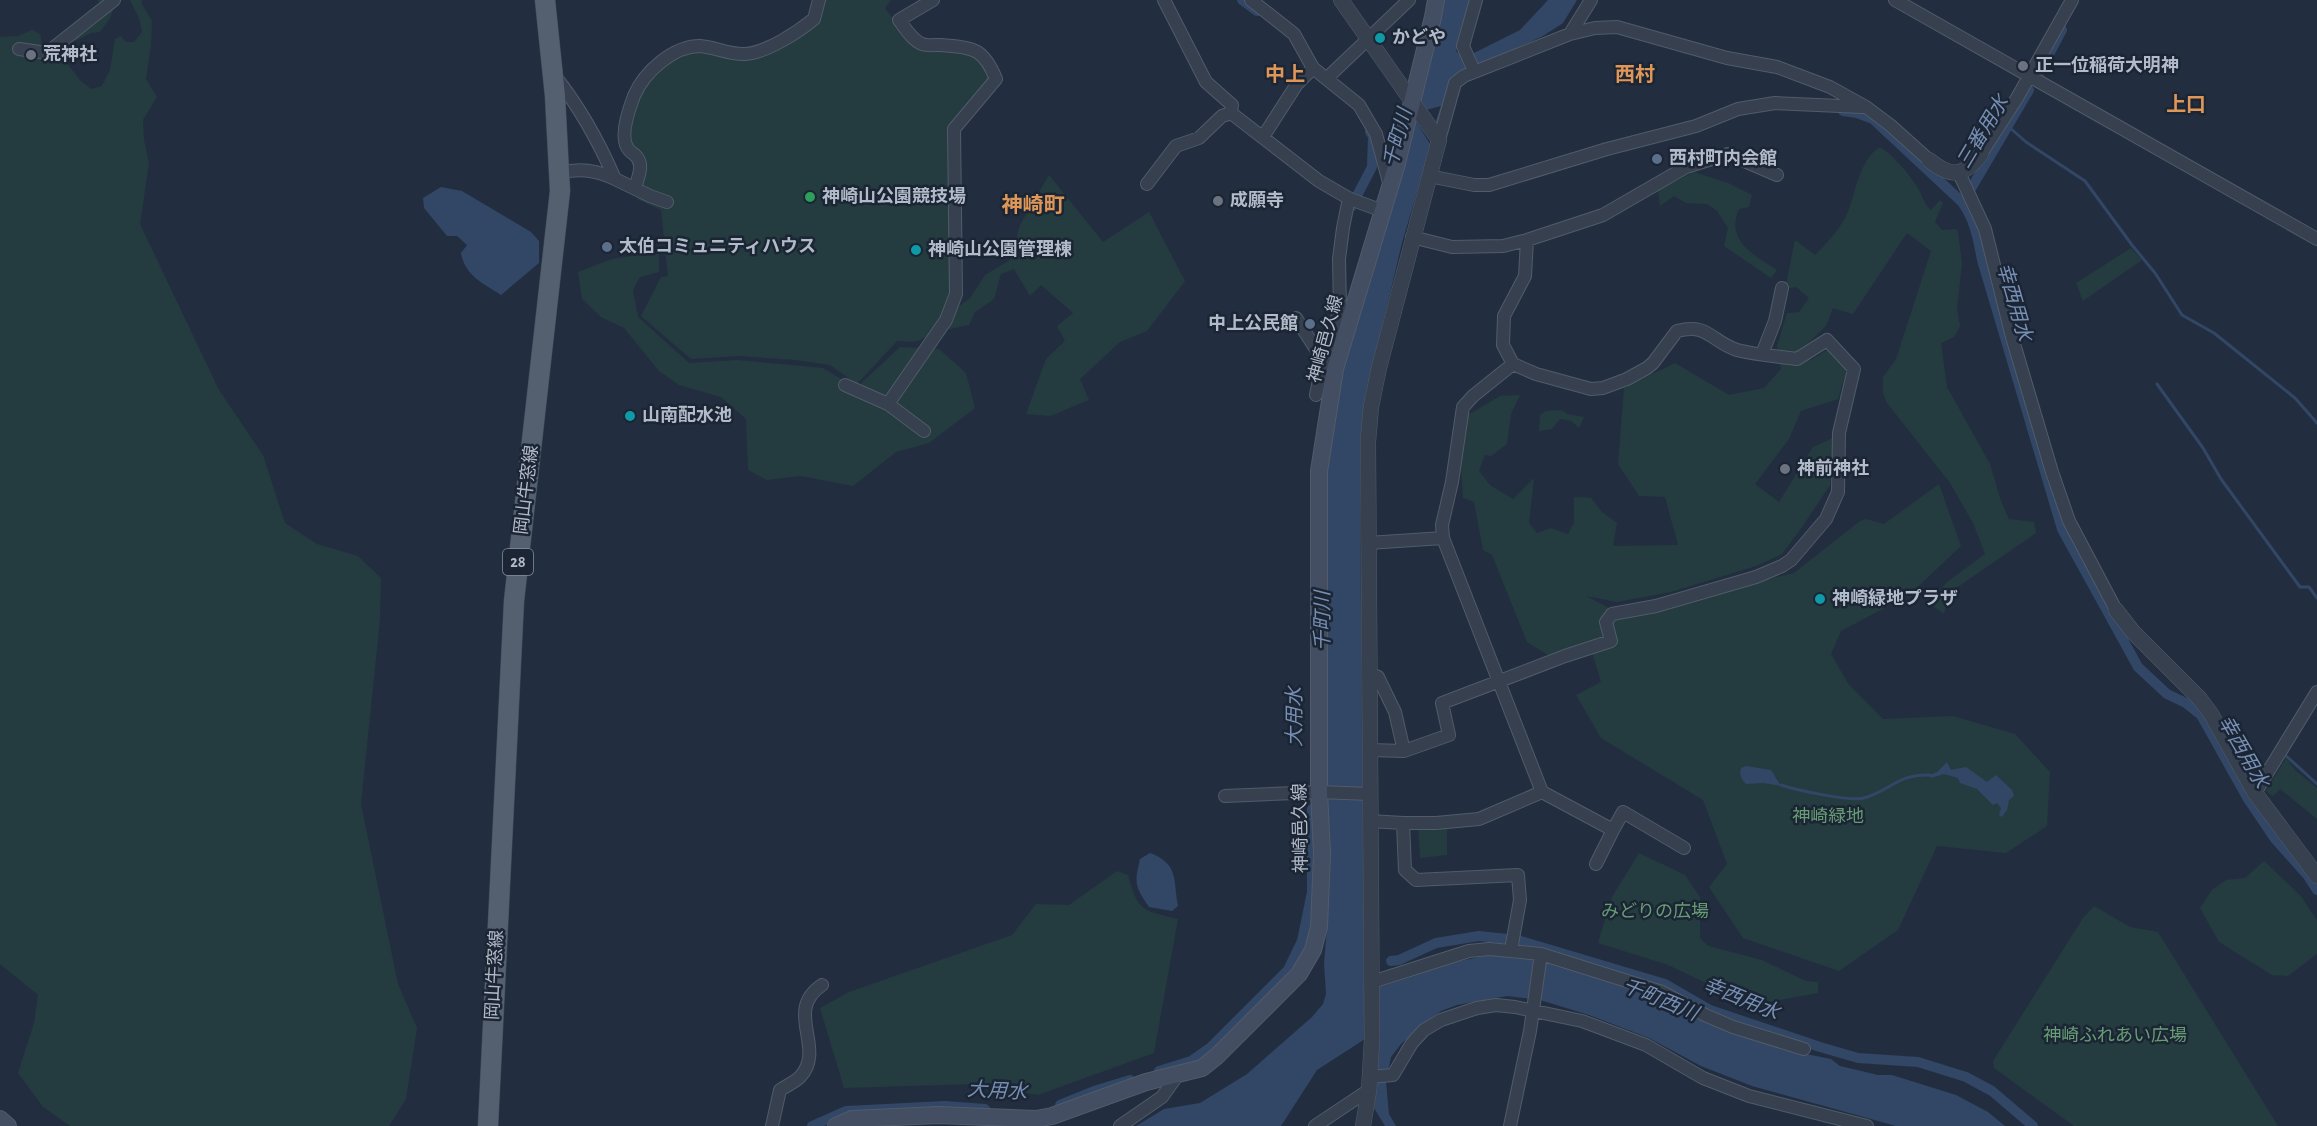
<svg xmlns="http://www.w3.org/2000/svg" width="2317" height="1126" viewBox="0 0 2317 1126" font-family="'Alegreya Sans','Noto Sans JP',sans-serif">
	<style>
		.green { fill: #243c40 }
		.water { fill: #324666 }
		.pier { fill: #222e3f }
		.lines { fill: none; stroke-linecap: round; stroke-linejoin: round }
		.stream { stroke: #324666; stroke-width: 3 }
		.canal { stroke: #324666; stroke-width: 10 }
		.minor-casing { stroke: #515b6a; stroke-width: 14 }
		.tertiary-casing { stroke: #515b6a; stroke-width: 16 }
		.secondary-casing { stroke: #515b6a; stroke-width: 18 }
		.primary-casing { stroke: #3f4958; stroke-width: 21 }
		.minor { stroke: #36404f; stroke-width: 12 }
		.tertiary { stroke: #36404f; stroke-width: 15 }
		.secondary { stroke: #434e63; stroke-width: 16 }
		.primary { stroke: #545f6f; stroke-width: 20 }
		.culture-dot { fill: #0f9aa8; stroke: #1b2534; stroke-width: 2 }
		.worship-dot { fill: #6b7280; stroke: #1b2534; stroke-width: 2 }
		.service-dot { fill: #5c6f8a; stroke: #1b2534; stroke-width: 2 }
		.leisure-dot { fill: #2e9e5b; stroke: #1b2534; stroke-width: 2 }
		.labels { text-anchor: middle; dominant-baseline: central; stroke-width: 5; stroke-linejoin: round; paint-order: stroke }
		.shield { fill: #1b2534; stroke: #858e9d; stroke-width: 1.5 }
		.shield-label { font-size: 16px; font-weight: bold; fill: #b2bbca }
		.poi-label { font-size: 18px; font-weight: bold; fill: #b2bbca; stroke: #1b2534; text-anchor: start }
		.street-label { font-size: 18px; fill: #b2bbca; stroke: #1b2534 }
		.park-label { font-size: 18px; fill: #679d75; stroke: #1b2534 }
		.neighbourhood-label { font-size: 20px; font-weight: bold; fill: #de9759; stroke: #1b2534 }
		.water-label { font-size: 20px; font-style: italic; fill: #778fb4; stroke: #1b2534 }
		.quarter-label { font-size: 21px; font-weight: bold; fill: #de9759; stroke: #1b2534 }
	</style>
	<rect width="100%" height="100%" fill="#222e3f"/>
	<path class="green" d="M 97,0 L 117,0 L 110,18 L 100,32 L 91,33 L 75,41 L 75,35 C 85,27 99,22 107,11 Z
		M 130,0 L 142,0 L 142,4 L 152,21 L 151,45 L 146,79 L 157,97 L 143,120 L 144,140 L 149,163 L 140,224 L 219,390 L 263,455 L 285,523 L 317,544 L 358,556 L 381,578 L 380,619 L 361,804 L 398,984 L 417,1028 L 406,1099 L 389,1126 L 70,1126 L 43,1107 L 18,1073 L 34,1023 L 38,995 L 0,964 L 0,37 L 18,36 L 32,30 L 40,34 L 43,49 L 51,56 L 66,62 L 80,80 L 91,89 L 102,86 L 110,70 L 115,39 L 121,36 L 126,42 L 134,42 L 142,32 L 139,18 Z
		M 824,0 L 891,0 L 885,8 L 913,46 L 974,55 L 989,73 L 988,83 L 952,127 L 952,276 C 950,299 945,329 920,340 C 914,343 904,341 897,341 L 857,384 L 830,365 L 796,360 L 738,356 L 691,359 L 641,316 L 661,277 L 668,276 L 661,210 L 637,199 L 644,182 L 644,159 L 630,145 C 630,107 647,65 686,54 C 691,53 698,50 704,50 C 716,51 727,58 739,59 C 761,60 804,39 816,21 C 820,15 822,7 824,0 Z
		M 1880,147 C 1893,155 1907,172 1916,185 C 1922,193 1923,204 1931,210 L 1940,200 L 1943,203 L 1935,222 L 1942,230 L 1956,229 L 1958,232 L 1962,263 L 1957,309 L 1960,326 L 1954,337 L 1941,343 L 1947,387 L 1990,464 L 2001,501 L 2009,519 L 2034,522 L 2036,533 L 1949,593 L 1944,614 L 1929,603 L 1947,582 L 1985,554 L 1973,523 L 1950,483 L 1887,403 L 1883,393 L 1883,377 L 1896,359 L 1931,251 L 1907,233 L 1853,314 L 1833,308 L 1826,326 L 1803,348 L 1811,360 L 1827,350 L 1847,369 L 1838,399 L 1801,411 L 1789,439 L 1755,484 L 1779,502 L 1813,447 L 1833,438 L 1830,485 L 1800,530 L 1782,554 L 1756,566 L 1671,592 L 1617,602 L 1586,596 L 1619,613 L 1794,573 L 1860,521 L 1866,519 L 1884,524 L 1939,484 L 1961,546 L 1909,595 L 1841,631 L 1831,654 L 1849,685 L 1883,719 L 1953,716 L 2015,734 L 2050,772 L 2047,826 L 2006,853 L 1937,846 L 1898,930 L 1839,971 L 1743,938 L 1709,887 L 1727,864 L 1703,800 L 1601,738 L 1576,695 L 1601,682 L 1592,652 L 1551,657 L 1527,642 L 1492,555 L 1483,550 L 1474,502 L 1463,498 L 1460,452 L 1468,415 L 1500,396 L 1520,395 L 1511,414 L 1507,444 L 1491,456 L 1485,455 L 1479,471 L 1490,485 L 1513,499 L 1534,478 L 1529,523 L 1537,533 L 1551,528 L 1568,534 L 1574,523 L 1574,497 L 1591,498 L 1602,512 L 1617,523 L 1613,546 L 1678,545 L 1665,497 L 1639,496 L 1618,464 L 1624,388 L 1675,363 L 1729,395 L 1764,388 L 1781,369 L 1777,346 L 1787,313 L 1799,312 L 1809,298 L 1796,287 L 1785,289 L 1795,240 L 1815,255 C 1827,243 1840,229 1847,214 C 1856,193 1859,159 1880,147 Z
		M 1694,172 L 1728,183 L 1752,195 L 1749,207 L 1739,209 C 1725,241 1754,255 1777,270 L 1771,278 L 1724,246 L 1728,228 L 1717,211 L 1707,204 L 1686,203 L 1674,196 L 1660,206 L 1658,190 Z
		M 1049,175 L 1103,242 L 1149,212 L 1185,281 L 1147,331 L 1120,342 L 1080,379 L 1089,400 L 1050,416 L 1026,414 L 1046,359 L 1065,341 L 1057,326 L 1073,313 L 1041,285 L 1030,296 L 1014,269 L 1001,274 L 994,299 L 975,312 L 969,325 L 945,330 L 958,307 L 970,298 L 985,275 L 1010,260 L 1020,225 Z
		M 2131,248 L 2142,260 L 2083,301 L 2076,283 Z
		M 659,252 L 659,272 L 640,277 L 633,290 L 638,317 L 689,363 L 737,360 L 823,368 L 856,388 L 900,347 L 939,349 L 966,373 L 975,408 L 929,443 L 896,452 L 853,486 L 801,476 L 767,480 L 748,470 L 746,419 L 721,397 L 679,385 L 659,371 L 624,328 L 601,317 L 582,299 L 578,272 L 612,259 Z
		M 1562,410 L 1567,414 L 1584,417 L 1579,428 L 1571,421 L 1560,419 L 1552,429 L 1539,431 L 1540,415 L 1546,411 Z
		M 2286,758 L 2295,770 L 2317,788 L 2317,819 L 2280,789 L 2273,796 L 2266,791 Z
		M 1447,827 L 1447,855 L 1420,858 L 1418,829 Z
		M 1639,853 L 1685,875 L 1700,897 L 1700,938 L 1708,946 L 1762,960 L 1806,981 L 1818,982 L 1818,993 L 1763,1003 L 1751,1001 L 1736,997 L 1668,965 L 1598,943 L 1612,897 Z
		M 2264,861 L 2300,895 L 2317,920 L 2317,954 L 2288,976 L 2272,975 L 2219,942 L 2200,908 L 2212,890 L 2226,880 L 2245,878 Z
		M 1117,871 L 1128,875 C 1138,912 1142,910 1178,919 L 1154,1053 L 1038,1095 L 975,1084 L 844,1088 L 820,1008 L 849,992 L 1012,935 L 1036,904 L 1069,905 Z
		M 2094,906 L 2130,927 L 2158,932 L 2278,1126 L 2074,1126 L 1994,1068 L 1993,1061 L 2083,918 Z"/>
	<path class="water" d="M 1440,0 L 1471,0 L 1456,51 L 1464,58 L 1520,30 L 1548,0 L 1577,0 L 1563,23 L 1543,36 L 1450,80 L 1402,243 L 1366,394 L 1360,443 L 1360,489 L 1364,990 L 1380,987 L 1456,962 L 1488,955 L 1531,956 L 1664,997 L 1801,1053 L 1831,1059 L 1840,1066 L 1878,1075 L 1892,1075 L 1956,1095 L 1988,1112 L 2005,1126 L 1896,1126 L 1752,1086 L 1701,1066 L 1649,1038 L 1589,1015 L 1540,1000 L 1507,996 L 1457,1005 L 1441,1011 L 1423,1024 L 1401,1044 L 1391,1057 L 1386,1082 L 1389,1114 L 1396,1126 L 1385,1126 L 1374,1108 L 1380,1034 L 1365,1039 L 1317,1070 L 1281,1126 L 1136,1126 L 1164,1109 L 1200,1103 L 1247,1074 L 1312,1017 L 1323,1004 L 1326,994 L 1324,963 L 1328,915 L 1327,801 L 1322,477 L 1339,377 Z
		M 441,187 L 462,191 L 531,232 L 539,241 L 539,263 L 501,295 C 483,283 465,276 461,253 L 467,245 L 457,236 L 447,236 L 424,208 L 423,198 Z
		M 1947,762 L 1951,770 L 1966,767 L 1987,782 L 1996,775 L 2012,790 L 2014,796 L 2009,800 L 2007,810 L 2002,817 L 1999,815 L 2001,808 L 1997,803 L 1993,805 L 1977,789 L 1960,783 L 1958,778 L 1944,774 L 1931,778 L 1929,775 L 1937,772 Z
		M 1746,766 L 1771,770 L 1781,786 L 1763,783 L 1746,784 C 1741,779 1739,776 1741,768 Z
		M 1150,853 C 1179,864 1173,879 1178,906 L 1172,911 L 1149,907 C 1135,886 1134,884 1140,859 Z"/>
	<path class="pier" d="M 1441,106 L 1432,132 L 1430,144 L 1416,121 L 1412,122 L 1426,110 Z"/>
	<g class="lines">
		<path class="stream" d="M 2008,126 L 2026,142 L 2085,181 L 2132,245 L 2155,273 L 2182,315 L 2214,333 L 2295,398 L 2317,423
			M 2157,384 L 2203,448 L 2221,479 L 2300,587 L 2309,587 L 2317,598
			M 2284,754 L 2317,784
			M 1781,785 C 1796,790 1851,802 1864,798 C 1891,790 1898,774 1930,775"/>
		<path class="canal" d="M 1242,0 L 1257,11
			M 2037,77 L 2062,30
			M 1843,111 L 1857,113 L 1873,119 L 1962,202 C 1975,220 1978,239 1982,260 L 2062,529 L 2138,667 L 2167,694 L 2186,703 L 2201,715 L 2248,799 L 2275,839 L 2308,876 L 2317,890
			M 1969,192 L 2029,90
			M 1351,207 L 1372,167 L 1373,136 L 1370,132
			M 1391,961 L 1399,960 L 1436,943 L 1479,936 L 1517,940 L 1665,984 L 1710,1010 L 1820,1047 L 1858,1058 L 1918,1062 L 1966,1077 L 1992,1091 L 2033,1126
			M 1159,1071 L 1191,1061 L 1211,1047 L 1288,970 L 1302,941 L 1312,892 L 1312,809
			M 1060,1105 L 1097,1090 L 1130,1080
			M 812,1126 L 846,1111 L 945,1106 L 985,1109"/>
		<g class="minor-casing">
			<path id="minor" d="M 1164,0 L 1206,82 L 1232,105 L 1231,113 L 1319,181 L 1350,199 L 1383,211
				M 1251,0 L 1294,34 L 1313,68 L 1359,105 L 1376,134 L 1390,186
				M 1895,0 L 2317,239
				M 1570,34 L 1591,0
				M 19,49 L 47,53 L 114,0
				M 1474,71 L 1463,46 L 1476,0
				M 554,75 C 579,106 599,142 615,179 L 650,196 L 667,202
				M 1327,78 L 1409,0
				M 1263,137 L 1297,84 L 1313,68
				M 1439,140 L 1455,83 L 1464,76 L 1570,34 L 1595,28 L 1617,27 L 1727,58 L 1777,67 L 1830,87 L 1866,107 L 1890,125 L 1929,160
				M 1981,154 L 2017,98 L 2072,0
				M 560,173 C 580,168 596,170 615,179
				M 1959,173 L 1985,229 L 2012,337 L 2052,472 L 2069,521 L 2116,610
				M 1429,176 L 1474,185 L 1489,185 L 1607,149 L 1696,126 L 1738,109 L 1775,103 L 1862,107
				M 1147,184 L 1176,146 L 1199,138 L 1222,116 L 1231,113
				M 635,188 C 638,177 645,164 635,155 C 630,152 628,150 626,145 C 621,132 629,109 634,96 C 644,72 673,46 700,46 C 715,47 730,55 745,54 C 766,53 798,32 814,19 L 819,0
				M 1412,237 L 1452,247 L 1503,246 L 1527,240 L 1603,215 L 1686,167 L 1728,154 L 1777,175
				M 1296,318 L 1326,365
				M 1762,354 L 1775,321 L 1782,288
				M 845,385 L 888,404 L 924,431
				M 1316,395 L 1323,361 L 1340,309 L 1339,259 L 1343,228 L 1349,198
				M 888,404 L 946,320 L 956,294 L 954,129 L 996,79 C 983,47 973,48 941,45 C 935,45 927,46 922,44 C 912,40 905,28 899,20 L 933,0
				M 1368,543 L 1443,538
				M 1369,673 L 1378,677 L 1395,712 L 1404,751
				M 1370,750 L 1404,751 L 1449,735 L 1442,703 L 1565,656 L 1611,641 L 1606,622 L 1612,614 L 1656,606 L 1756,577 L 1782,566 L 1791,560 L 1826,519 L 1838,492 L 1839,433 L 1854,369 L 1827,340 L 1797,359 C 1777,356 1756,355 1737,350 C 1710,341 1709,323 1677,331 L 1653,363 L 1647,368 L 1627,379 L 1603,388 L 1591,389 L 1536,374 L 1513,364 L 1503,345 L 1504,316 L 1525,276 L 1527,240
				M 1542,792 L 1613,830 L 1623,812 L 1684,848
				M 2255,793 L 2317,692
				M 1225,796 L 1319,792 L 1370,794
				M 1370,821 L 1403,823
				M 1596,864 L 1613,830
				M 1511,950 L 1520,900 L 1518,875 L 1416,880 L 1405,870 L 1403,823 L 1436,823 L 1479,819 L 1542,792 L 1443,538 L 1442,525 L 1452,482 L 1463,407 L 1473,396 L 1513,364
				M 1372,982 L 1469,951 L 1489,949 L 1541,954 L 1662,992 L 1705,1015 L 1733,1027 L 1804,1049
				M 1369,1077 L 1393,1075 L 1412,1043 L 1424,1030 L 1441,1020 L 1477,1008 L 1496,1005 L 1515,1007 L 1582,1021 L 1646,1045 L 1703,1078 L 1749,1096 L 1867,1126
				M 772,1126 L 780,1090 C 786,1086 795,1082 800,1077 C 827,1048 783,1011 822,985
				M 1120,1126 L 1162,1097 L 1179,1073
				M 1315,1126 L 1369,1090
				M 1510,1126 L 1530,1031 L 1541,954"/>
		</g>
		<g class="tertiary-casing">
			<path id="tertiary" d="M 1341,0 L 1439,140 L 1379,368 L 1371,407 L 1368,442 L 1372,1039 L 1369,1090 L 1363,1126
				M 1929,160 C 1951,178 1964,177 1981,154
				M 2116,610 L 2133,632 L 2200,699 L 2211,714 L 2255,793 L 2317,876"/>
		</g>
		<g class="secondary-casing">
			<path id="secondary" d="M 0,1119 L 8,1126
				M 836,1126 L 852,1119 L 938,1115 L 1036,1119 L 1052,1116 L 1146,1082 L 1202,1068 L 1217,1056 L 1299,974 L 1313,950 L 1319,927 L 1322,854 L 1319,792 L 1319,471 L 1335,369 L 1396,167 L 1433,17 L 1436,0"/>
		</g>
		<g class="primary-casing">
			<path id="primary" d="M 488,1126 L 514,601 L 560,191 L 555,96 L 545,0"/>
		</g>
		<use href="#minor" class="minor"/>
		<use href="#tertiary" class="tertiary"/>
		<use href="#secondary" class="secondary"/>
		<use href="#primary" class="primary"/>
	</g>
	<g class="culture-dot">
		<circle cx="1380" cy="38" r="6"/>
		<circle cx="916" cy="250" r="6"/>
		<circle cx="630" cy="416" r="6"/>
		<circle cx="1820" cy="599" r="6"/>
	</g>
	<g class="worship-dot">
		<circle cx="31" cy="55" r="6"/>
		<circle cx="2023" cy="66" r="6"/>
		<circle cx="1218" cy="201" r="6"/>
		<circle cx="1785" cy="469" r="6"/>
	</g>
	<g class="service-dot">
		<circle cx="1657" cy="159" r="6"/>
		<circle cx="607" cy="247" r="6"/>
		<circle cx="1310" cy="324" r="6"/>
	</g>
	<circle class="leisure-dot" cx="810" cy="197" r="6"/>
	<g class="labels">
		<rect class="shield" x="503" y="549" width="30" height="26" rx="4.5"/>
		<g class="shield-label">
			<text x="518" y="562">28</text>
		</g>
		<g class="poi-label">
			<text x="1392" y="38">かどや</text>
			<text x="43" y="55">荒神社</text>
			<text x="2035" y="66">正一位稲荷大明神</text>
			<text x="1669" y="159">西村町内会館</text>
			<text x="822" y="197">神崎山公園競技場</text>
			<text x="1230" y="201">成願寺</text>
			<text x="619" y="247">太伯コミュニティハウス</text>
			<text x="928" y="250">神崎山公園管理棟</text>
			<text x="1298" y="324" text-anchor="end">中上公民館</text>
			<text x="642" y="416">山南配水池</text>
			<text x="1797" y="469">神前神社</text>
			<text x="1832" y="599">神崎緑地プラザ</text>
		</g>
		<g class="street-label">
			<text transform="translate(1326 339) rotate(-75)">神崎邑久線</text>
			<text transform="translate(527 490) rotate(-83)">岡山牛窓線</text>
			<text transform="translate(1301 828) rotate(-91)">神崎邑久線</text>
			<text transform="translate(495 975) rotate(-87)">岡山牛窓線</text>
		</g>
		<g class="park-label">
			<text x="1828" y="817">神崎緑地</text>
			<text x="1655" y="912">みどりの広場</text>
			<text x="2115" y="1036">神崎ふれあい広場</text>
		</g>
		<g class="neighbourhood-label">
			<text x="1285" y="75">中上</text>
			<text x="1635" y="75">西村</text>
			<text x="2186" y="105">上口</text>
		</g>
		<g class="water-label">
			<text transform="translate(1983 132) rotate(-59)">三番用水</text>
			<text transform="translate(1398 138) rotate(-75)">千町川</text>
			<text transform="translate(2014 302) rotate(74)">幸西用水</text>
			<text transform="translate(1323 621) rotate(-90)">千町川</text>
			<text transform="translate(1295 717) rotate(-90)">大用水</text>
			<text transform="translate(2243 752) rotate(60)">幸西用水</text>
			<text transform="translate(1741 999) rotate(22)">幸西用水</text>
			<text transform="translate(1660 1000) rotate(22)">千町西川</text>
			<text transform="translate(997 1091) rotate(3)">大用水</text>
		</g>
		<g class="quarter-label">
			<text x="1033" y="205">神崎町</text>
		</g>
	</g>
</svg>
